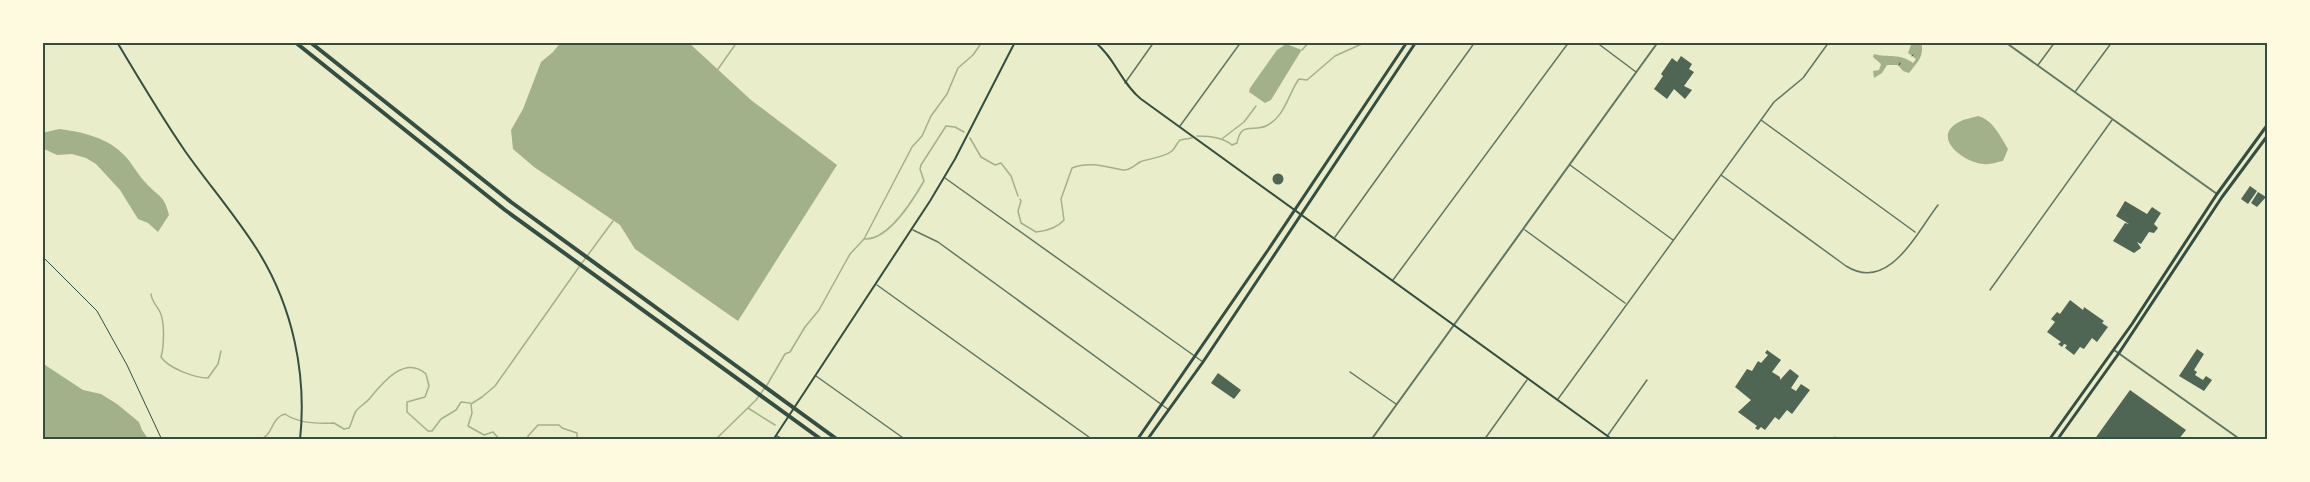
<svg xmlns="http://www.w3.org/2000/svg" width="2310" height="482" viewBox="0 0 2310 482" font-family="'DM Sans',sans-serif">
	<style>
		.water { fill: #a3b18a }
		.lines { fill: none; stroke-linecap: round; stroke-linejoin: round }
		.stream { stroke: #a3b18a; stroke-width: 1.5 }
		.building { fill: #4f6655 }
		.path { stroke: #344e41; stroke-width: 1 }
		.minor { stroke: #617663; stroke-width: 1.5 }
		.tertiary { stroke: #617663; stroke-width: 2 }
		.secondary { stroke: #344e41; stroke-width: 2 }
		.primary { stroke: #344e41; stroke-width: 3 }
		.motorway { stroke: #344e41; stroke-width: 4 }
		.neatline { fill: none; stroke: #344e41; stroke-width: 2 }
	</style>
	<rect width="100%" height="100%" fill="#e9edc9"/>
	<path class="water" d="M 561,42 L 688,42 L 751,100 L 837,165 L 738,321 L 635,249 L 620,225 L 534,167 L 513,149 L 511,130 L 523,109 L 541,62 L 553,52 Z
		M 1912,42 L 1921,42 C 1925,56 1917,63 1909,73 L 1903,71 L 1898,65 L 1887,65 L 1882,73 L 1874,78 L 1873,71 L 1879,70 L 1881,64 L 1873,57 L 1874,54 C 1889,58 1900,53 1913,63 L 1916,59 L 1908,53 Z
		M 1286,44 L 1302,50 L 1301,51 L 1271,100 L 1265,103 L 1249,92 L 1250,88 L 1277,50 Z
		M 1978,116 C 1992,119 2001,137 2008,149 L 2003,161 C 1997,162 1990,165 1984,164 C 1964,163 1930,137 1959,122 C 1964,119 1972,118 1978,116 Z
		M 59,129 C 82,132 108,137 126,157 C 133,165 138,175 146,183 C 158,197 164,194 169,215 L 158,232 L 148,223 L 138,219 L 120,190 L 96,164 L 86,158 L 72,154 L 57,155 L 42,148 L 42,133 Z
		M 42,363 L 83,390 L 101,394 L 117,404 L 139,422 L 142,430 L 149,440 L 42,440 Z"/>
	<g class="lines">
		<path class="stream" d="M 2266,42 L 2268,45
			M 1302,50 L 1309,42
			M 716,72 L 737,42
			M 1197,136 C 1208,136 1224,138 1232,145 L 1237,143 C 1241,121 1253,132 1266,126 C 1285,117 1288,94 1299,79 L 1307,80 L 1335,56 L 1366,42
			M 970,138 L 981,157 L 995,165 L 1001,163 L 1011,176 L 1018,196
			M 1223,138 L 1244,122 L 1256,106
			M 1020,199 L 1021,201 L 1018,211 L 1021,223 L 1036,232 C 1047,231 1057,228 1064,220 L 1061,199 L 1072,168 C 1090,161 1106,167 1123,170 C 1129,171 1135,165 1140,162 C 1150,158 1163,158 1172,151 C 1175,148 1177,143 1180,140 L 1192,138
			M 865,239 C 889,240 913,200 924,181 L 920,169 L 921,165 L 946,126 L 955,127 L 964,132
			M 582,263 L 613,221
			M 151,294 C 152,302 157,306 160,312 C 165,322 164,347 161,357 C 168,368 195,378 208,378 L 218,364 L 221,351
			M 767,385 L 785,354 L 790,352 L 805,327 L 819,310 L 850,254 L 864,239 L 912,147 L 922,136 L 931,116 L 947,94 L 958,68 L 973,55 L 982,42
			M 471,404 L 482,397 L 495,386 L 579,267
			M 471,404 L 472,413 L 468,426 L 484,435 L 493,432 L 500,440
			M 748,408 L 775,425
			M 1835,437 L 1836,440
			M 259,440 C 274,436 270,418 285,414 C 298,423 318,424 334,423 L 344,429 L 349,428 C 352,423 353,416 356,411 C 360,406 366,403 370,398 C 383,382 405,355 426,374 L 429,386 L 425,397 L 407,402 L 407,412 L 428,431 L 432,431 L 441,419 L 456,410 L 461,402 L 470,403
			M 528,440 L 528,436 L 538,425 L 559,425 L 562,428 L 577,433 L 577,440
			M 715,440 L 756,400 L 764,389"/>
	</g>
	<path class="building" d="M 1681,56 L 1692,64 L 1689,69 L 1694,72 L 1684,86 L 1692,90 L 1685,99 L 1674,89 L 1667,99 L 1654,89 L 1663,76 L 1661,74 L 1672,58 L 1677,62 Z
		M1272.5 179a5.5 5.5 0 1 1 11 0a5.5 5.5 0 1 1-11 0Z
		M 2250,186 L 2257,191 L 2248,204 L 2241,199 Z
		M 2258,192 L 2266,197 L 2257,207 L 2251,203 Z
		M 2125,201 L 2147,214 L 2152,207 L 2161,213 L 2154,224 L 2158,228 L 2154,233 L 2149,232 L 2141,244 L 2137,242 L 2141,248 L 2134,253 L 2113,241 L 2125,223 L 2129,224 L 2116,216 Z
		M 2070,300 L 2083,310 L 2084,307 L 2104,321 L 2102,323 L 2108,327 L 2097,342 L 2092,338 L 2084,349 L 2080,347 L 2074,355 L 2065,348 L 2067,345 L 2064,344 L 2062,347 L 2058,344 L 2061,342 L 2047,332 L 2055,322 L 2051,319 L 2057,312 L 2060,314 Z
		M 2197,349 L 2204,354 L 2194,370 L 2197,372 L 2195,375 L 2203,380 L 2206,376 L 2212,380 L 2204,391 L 2179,376 Z
		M 1767,350 L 1781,360 L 1772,372 L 1780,377 L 1780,380 L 1790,369 L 1799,376 L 1791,388 L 1796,391 L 1801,384 L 1810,390 L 1792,414 L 1787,410 L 1779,420 L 1775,417 L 1765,430 L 1761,427 L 1758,430 L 1755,428 L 1757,426 L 1738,412 L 1751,400 L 1735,387 L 1747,369 L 1752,371 L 1758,361 L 1761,363 L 1768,355 L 1765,353 Z
		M 1218,373 L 1241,390 L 1234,399 L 1211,383 Z
		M 2130,390 L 2186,430 L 2178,440 L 2094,440 Z"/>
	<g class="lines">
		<path class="path" d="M 1912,56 L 1913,55
			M 1899,65 L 1900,63
			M 42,256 L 97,311 L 127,365 L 162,440"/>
		<path class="minor" d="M 1596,42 L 1636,72
			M 2038,65 L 2055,42
			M 1125,83 L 1154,42
			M 2075,92 L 2112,42
			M 1761,120 L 1915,232
			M 1180,126 L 1241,42
			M 1570,165 L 1673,240
			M 1721,175 L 1846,266 C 1889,293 1917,232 1938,205
			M 945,178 L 1203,362
			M 913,230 L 938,242 L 1169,410
			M 1525,230 L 1625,303
			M 1335,237 L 1475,42
			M 1393,280 L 1569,42
			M 877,285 L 1093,440
			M 1990,290 L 2112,120
			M 1350,372 L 1396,404
			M 816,376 L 906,440
			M 1558,399 L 1774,102 L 1803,78 L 1829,42
			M 1608,435 L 1647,380
			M 777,436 L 784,440
			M 1484,440 L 1527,380"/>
		<path class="tertiary" d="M 2005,42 L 2217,194
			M 2114,350 L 2241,440
			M 1371,440 L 1658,42"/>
		<path class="secondary" d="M 117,42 C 139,79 161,116 185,151 C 209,185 236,216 258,251 C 293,307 307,375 300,440
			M 1095,42 C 1115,58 1121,83 1141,99 L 1613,440
			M 773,440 L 930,201 L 955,159 L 1015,42"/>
		<path class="primary" d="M 1137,440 L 1268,250 L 1407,42
			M 1147,440 L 1203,362 L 1416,42
			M 2049,440 L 2132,324 L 2217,194 L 2268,124
			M 2057,440 L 2119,353 L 2222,197 L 2268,135"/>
		<path class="motorway" d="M 295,42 L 505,210 L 822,440
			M 310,42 L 511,202 L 838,440"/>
	</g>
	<rect width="2310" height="482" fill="none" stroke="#fefae0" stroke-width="87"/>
	<rect x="44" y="44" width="2222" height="394" class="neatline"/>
</svg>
